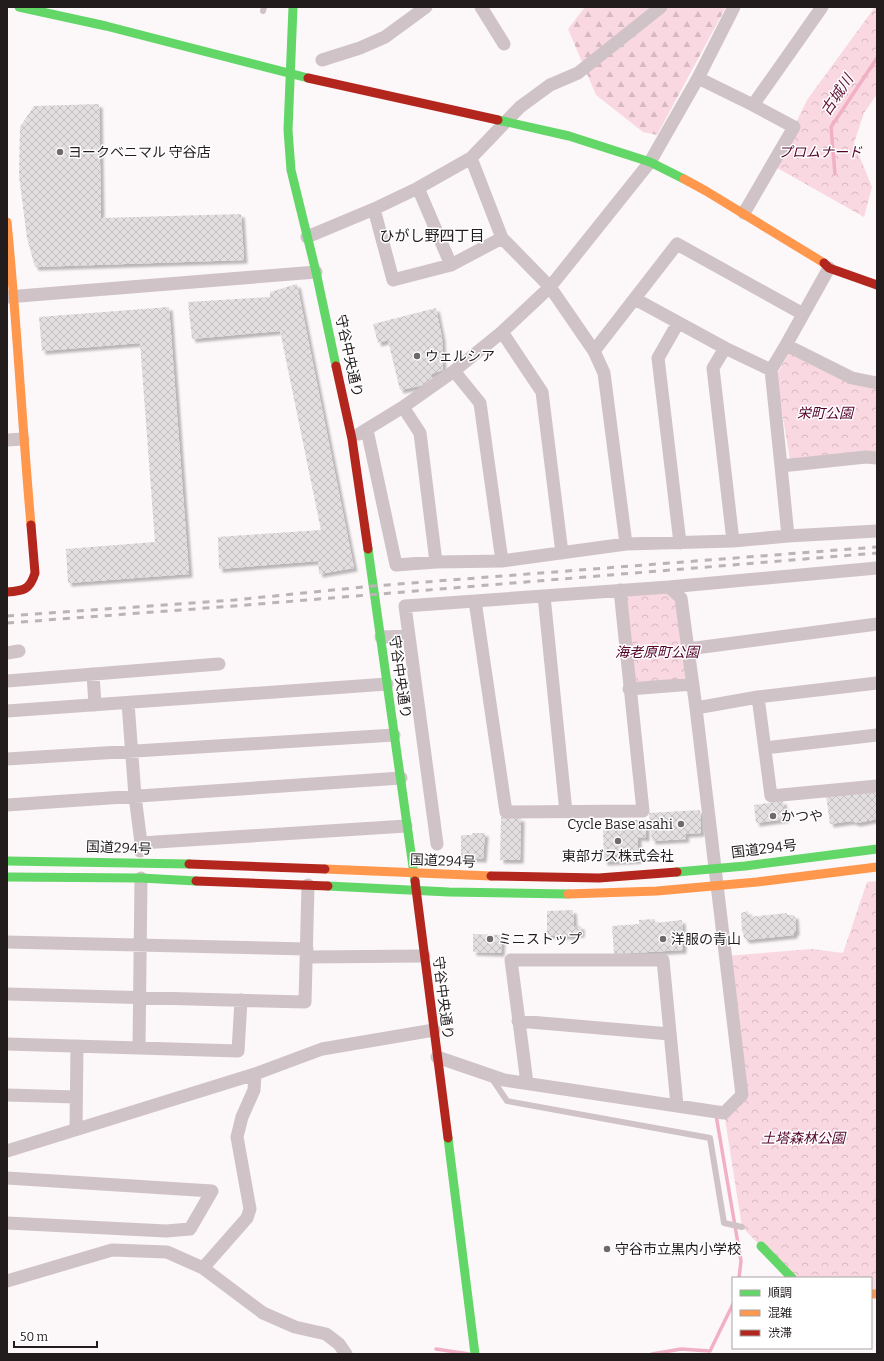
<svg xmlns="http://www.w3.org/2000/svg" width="884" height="1361" viewBox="0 0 884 1361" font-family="Bitter,'Noto Sans JP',serif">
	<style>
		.forest { fill: url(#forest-firs) }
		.park { fill: url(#park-crowns) }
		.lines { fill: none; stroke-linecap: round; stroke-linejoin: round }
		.stream { stroke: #f2b0c6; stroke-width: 3.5 }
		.building { fill: url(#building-cross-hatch); filter: url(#shadow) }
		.lane { stroke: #d0c3c7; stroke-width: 6 }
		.street { stroke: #d0c3c7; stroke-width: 13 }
		.fast { stroke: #63d668; stroke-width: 9 }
		.slow { stroke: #ff974d; stroke-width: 9 }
		.jam { stroke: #b3261e; stroke-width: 9 }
		.rail { stroke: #bbb3b6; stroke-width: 3; stroke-dasharray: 7 7; stroke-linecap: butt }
		.poi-dot { fill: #6e696a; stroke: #fff; stroke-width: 1.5 }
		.labels { text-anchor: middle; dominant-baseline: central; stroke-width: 3; stroke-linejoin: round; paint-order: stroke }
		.poi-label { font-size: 14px; fill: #221c1d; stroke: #fff; text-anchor: start }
		.park-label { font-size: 14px; font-style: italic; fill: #520028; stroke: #fff }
		.street-label { font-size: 14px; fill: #221c1d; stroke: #fff }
		.water-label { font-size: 15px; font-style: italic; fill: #621235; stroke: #fff }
		.neighbourhood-label { font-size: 15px; fill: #221c1d; stroke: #fff }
	</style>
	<defs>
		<pattern id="forest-firs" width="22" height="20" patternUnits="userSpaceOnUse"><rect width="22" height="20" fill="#fad8e2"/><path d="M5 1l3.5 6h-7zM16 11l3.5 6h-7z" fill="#d6b9c1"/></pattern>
		<pattern id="park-crowns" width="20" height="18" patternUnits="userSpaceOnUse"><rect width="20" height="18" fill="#fad8e2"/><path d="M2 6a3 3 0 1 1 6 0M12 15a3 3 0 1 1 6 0" fill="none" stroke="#d6b9c1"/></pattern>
		<pattern id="building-cross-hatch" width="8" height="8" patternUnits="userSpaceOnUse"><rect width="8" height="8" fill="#e3dee0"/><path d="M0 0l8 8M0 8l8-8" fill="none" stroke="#c2bec0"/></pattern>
		<filter id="shadow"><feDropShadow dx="3.5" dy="3.5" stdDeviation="1" flood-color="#0004"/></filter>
	</defs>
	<rect width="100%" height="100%" fill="#fcf7f9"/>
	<path class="forest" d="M 585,7 L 726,7 L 657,135 L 643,132 L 596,95 L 568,29 Z"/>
	<path class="park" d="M 875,7 L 877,7 L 877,94 L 864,113 L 854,143 L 872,187 L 864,217 L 772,165 L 794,127 L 807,100 Z
		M 791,349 L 877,385 L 877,452 L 790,460 L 776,376 Z
		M 669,587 L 681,598 L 693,684 L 629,689 L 620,590 Z
		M 877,881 L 877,1294 L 871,1294 L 871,1278 L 792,1278 L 742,1227 L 724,1113 L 742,1095 L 726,956 L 812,949 L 843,953 L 867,882 Z"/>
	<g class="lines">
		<path class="stream" d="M 835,174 L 831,127 L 877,58
			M 716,1115 L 741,1261 L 739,1278
			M 436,1349 L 469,1354
			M 652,1354 L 681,1349 L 710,1351 L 733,1304"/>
	</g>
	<path class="building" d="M 99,104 L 101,218 L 241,214 L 244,260 L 35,267 L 27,238 L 19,176 L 20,127 L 34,106 Z
		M 297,284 L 354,568 L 319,574 L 318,561 L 219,569 L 218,537 L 321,530 L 280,331 L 192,339 L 188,302 L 270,297 L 270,292 Z
		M 169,307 L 189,574 L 68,583 L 66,549 L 155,542 L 140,343 L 42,351 L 39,317 Z
		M 436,308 L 442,338 L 443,370 L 431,374 L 434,383 L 400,390 L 388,340 L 378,343 L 373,324 Z
		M 877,789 L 877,819 L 857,823 L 851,821 L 830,824 L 826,795 Z
		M 783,801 L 786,819 L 756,823 L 754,805 Z
		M 700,810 L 701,833 L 685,834 L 686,839 L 652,841 L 649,813 Z
		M 501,817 L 521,818 L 520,860 L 500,860 Z
		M 615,820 L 646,820 L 646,838 L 638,837 L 638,860 L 604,862 L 603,829 L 616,829 Z
		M 472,833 L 485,833 L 483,859 L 461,858 L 461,835 L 472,835 Z
		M 573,910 L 574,926 L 581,926 L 581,934 L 573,934 L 573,936 L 547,935 L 547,911 Z
		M 748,911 L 749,917 L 787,913 L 787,915 L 793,915 L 795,916 L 796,932 L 794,932 L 794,935 L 746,940 L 745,938 L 744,938 L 743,932 L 742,932 L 741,913 Z
		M 655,919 L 655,923 L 682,920 L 683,950 L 614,954 L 612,926 L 639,924 L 639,920 Z
		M 473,934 L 502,935 L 501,953 L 473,952 Z"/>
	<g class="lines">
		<path class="lane" d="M 263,11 L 264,7
			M 491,1077 L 507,1101 L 710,1138 L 724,1223 L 742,1227"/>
		<path class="street" d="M 481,7 L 504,44
			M 322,60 L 360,48 L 385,37 L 426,7
			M 698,78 L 753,105 L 794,127 L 744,213
			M 753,105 L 822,7
			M 471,158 L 502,238 L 550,287 L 594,351 L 604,373 L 626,544
			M 418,188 L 451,265 L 502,238
			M 374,209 L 393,280 L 451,265
			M 307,237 L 374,209 L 418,188 L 471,158 L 520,107 L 550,85 L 578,73 L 661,7
			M 7,297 L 316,272
			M 635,299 L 725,348 L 771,370
			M 678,323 L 658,358 L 680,543
			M 502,332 L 542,392 L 562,553
			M 786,345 L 829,268
			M 725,348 L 713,368 L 733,541
			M 594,351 L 677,244 L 803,314
			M 454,371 L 480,403 L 502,561
			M 403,407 L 420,433 L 436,562
			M 367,430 L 396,565 L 436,562 L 502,561 L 626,544 L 733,541 L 788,536 L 781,466 L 866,457 L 877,458
			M 359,434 L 403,407 L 454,371 L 502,332 L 550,287 L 650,162 L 698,78 L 734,7
			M 7,440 L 23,439
			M 781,466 L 771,370 L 786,345 L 852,378 L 877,383
			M 788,536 L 877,531
			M 669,587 L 877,568
			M 544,596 L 566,812
			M 475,601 L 506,812 L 643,811 L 620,590
			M 409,636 L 437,844
			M 381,637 L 409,636 L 405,606 L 669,587 L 681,598 L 696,708 L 742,1095 L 724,1113 L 504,1080 L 437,1057
			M 688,649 L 877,624
			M 7,653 L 19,651
			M 93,674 L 95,705
			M 7,681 L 219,664
			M 629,689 L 693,684
			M 758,697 L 771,796 L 877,786
			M 128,703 L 135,796 L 141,843 L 140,851
			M 696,708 L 758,697 L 877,683
			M 7,711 L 387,684
			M 765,748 L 877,735
			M 7,759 L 394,735
			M 7,805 L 401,778
			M 141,843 L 406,826
			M 7,942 L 307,949
			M 307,957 L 424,956
			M 7,994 L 305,1002 L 308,885
			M 518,1021 L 670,1034
			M 7,1044 L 238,1051 L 241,1000
			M 139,1048 L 141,878
			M 527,1083 L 511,960 L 663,960 L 677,1105
			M 7,1095 L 76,1097
			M 76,1129 L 77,1046
			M 7,1151 L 255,1074 L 322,1049 L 434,1030
			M 7,1178 L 212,1191 L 190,1229 L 166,1231 L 7,1223
			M 203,1268 L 247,1218 L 250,1209 L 237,1137 L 242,1117 L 254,1090 L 255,1074
			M 7,1281 L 112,1250 L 167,1252 L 203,1268 L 263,1313 L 295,1327 L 326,1334 L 339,1344 L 346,1354"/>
		<path class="fast" d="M 19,7 L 106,26 L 308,78
			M 293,7 L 288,130 L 291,170 L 316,272 L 336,366
			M 498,120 L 569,136 L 650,162 L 684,179
			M 368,549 L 415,881
			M 7,861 L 189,864
			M 677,872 L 745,866 L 877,849
			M 7,877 L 141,878 L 196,881
			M 328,886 L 449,892 L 568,894
			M 448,1138 L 475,1354
			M 761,1246 L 792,1278"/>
		<path class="slow" d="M 684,179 L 706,191 L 824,263
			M 7,222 C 17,323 22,424 31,525
			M 325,869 L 491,876
			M 568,894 L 657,891 L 757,882 L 877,867
			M 871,1294 L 877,1294"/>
		<path class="jam" d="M 308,78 L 498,120
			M 824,263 L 829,268 L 877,285
			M 336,366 L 352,439 L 368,549
			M 7,592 C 23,591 30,590 35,573 L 31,525
			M 189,864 L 325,869
			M 491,876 L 599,878 L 677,872
			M 196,881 L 328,886
			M 415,881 L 448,1138"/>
		<path class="rail" d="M 7,616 L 234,600 L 373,586 L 877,547
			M 7,623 L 234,606 L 877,553"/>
	</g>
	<g class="poi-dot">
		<circle cx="60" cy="152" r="4"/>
		<circle cx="417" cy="356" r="4"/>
		<circle cx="773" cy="816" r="4"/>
		<circle cx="681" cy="824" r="4"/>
		<circle cx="618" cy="841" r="4"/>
		<circle cx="490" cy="939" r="4"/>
		<circle cx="663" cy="939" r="4"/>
		<circle cx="607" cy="1249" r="4"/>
	</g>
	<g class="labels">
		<g class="poi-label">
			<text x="68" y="152">ヨークベニマル 守谷店</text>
			<text x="425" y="356">ウェルシア</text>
			<text x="781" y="816">かつや</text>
			<text x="673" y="824" text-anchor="end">Cycle Base asahi</text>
			<text x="618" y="856" text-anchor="middle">東部ガス株式会社</text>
			<text x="498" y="939">ミニストップ</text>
			<text x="671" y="939">洋服の青山</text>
			<text x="615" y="1249">守谷市立黒内小学校</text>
		</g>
		<g class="park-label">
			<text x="820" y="152">プロムナード</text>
			<text x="825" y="413">栄町公園</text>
			<text x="657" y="652">海老原町公園</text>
			<text x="803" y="1138">土塔森林公園</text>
		</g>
		<g class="street-label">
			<text transform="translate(349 356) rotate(78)">守谷中央通り</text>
			<text transform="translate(400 677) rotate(82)">守谷中央通り</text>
			<text transform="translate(119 848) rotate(2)">国道294号</text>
			<text transform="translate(764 849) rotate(-7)">国道294号</text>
			<text transform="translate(443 861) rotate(2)">国道294号</text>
			<text transform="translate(443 998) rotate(83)">守谷中央通り</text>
		</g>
		<g class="water-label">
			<text transform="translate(837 95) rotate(-56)">古城川</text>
		</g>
		<g class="neighbourhood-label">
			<text x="432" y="236">ひがし野四丁目</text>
		</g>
	</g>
	<rect width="884" height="1361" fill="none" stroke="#221c1d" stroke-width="16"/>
	<rect x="732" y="1277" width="140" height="72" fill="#ffffff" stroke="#a7a4a5"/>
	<rect x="740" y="1290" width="20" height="6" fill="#63d668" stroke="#a7a4a5"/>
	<text x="768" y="1297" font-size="12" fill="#221c1d">順調</text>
	<rect x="740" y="1310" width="20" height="6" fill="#ff974d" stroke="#a7a4a5"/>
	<text x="768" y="1317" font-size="12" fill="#221c1d">混雑</text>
	<rect x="740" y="1330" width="20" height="6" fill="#b3261e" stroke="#a7a4a5"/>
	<text x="768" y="1337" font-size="12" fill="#221c1d">渋滞</text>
	<path d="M14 1341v6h83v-6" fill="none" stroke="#221c1d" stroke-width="2"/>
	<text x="20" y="1341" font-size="12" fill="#221c1d" stroke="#ffffff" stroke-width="3" paint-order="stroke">50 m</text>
</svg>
